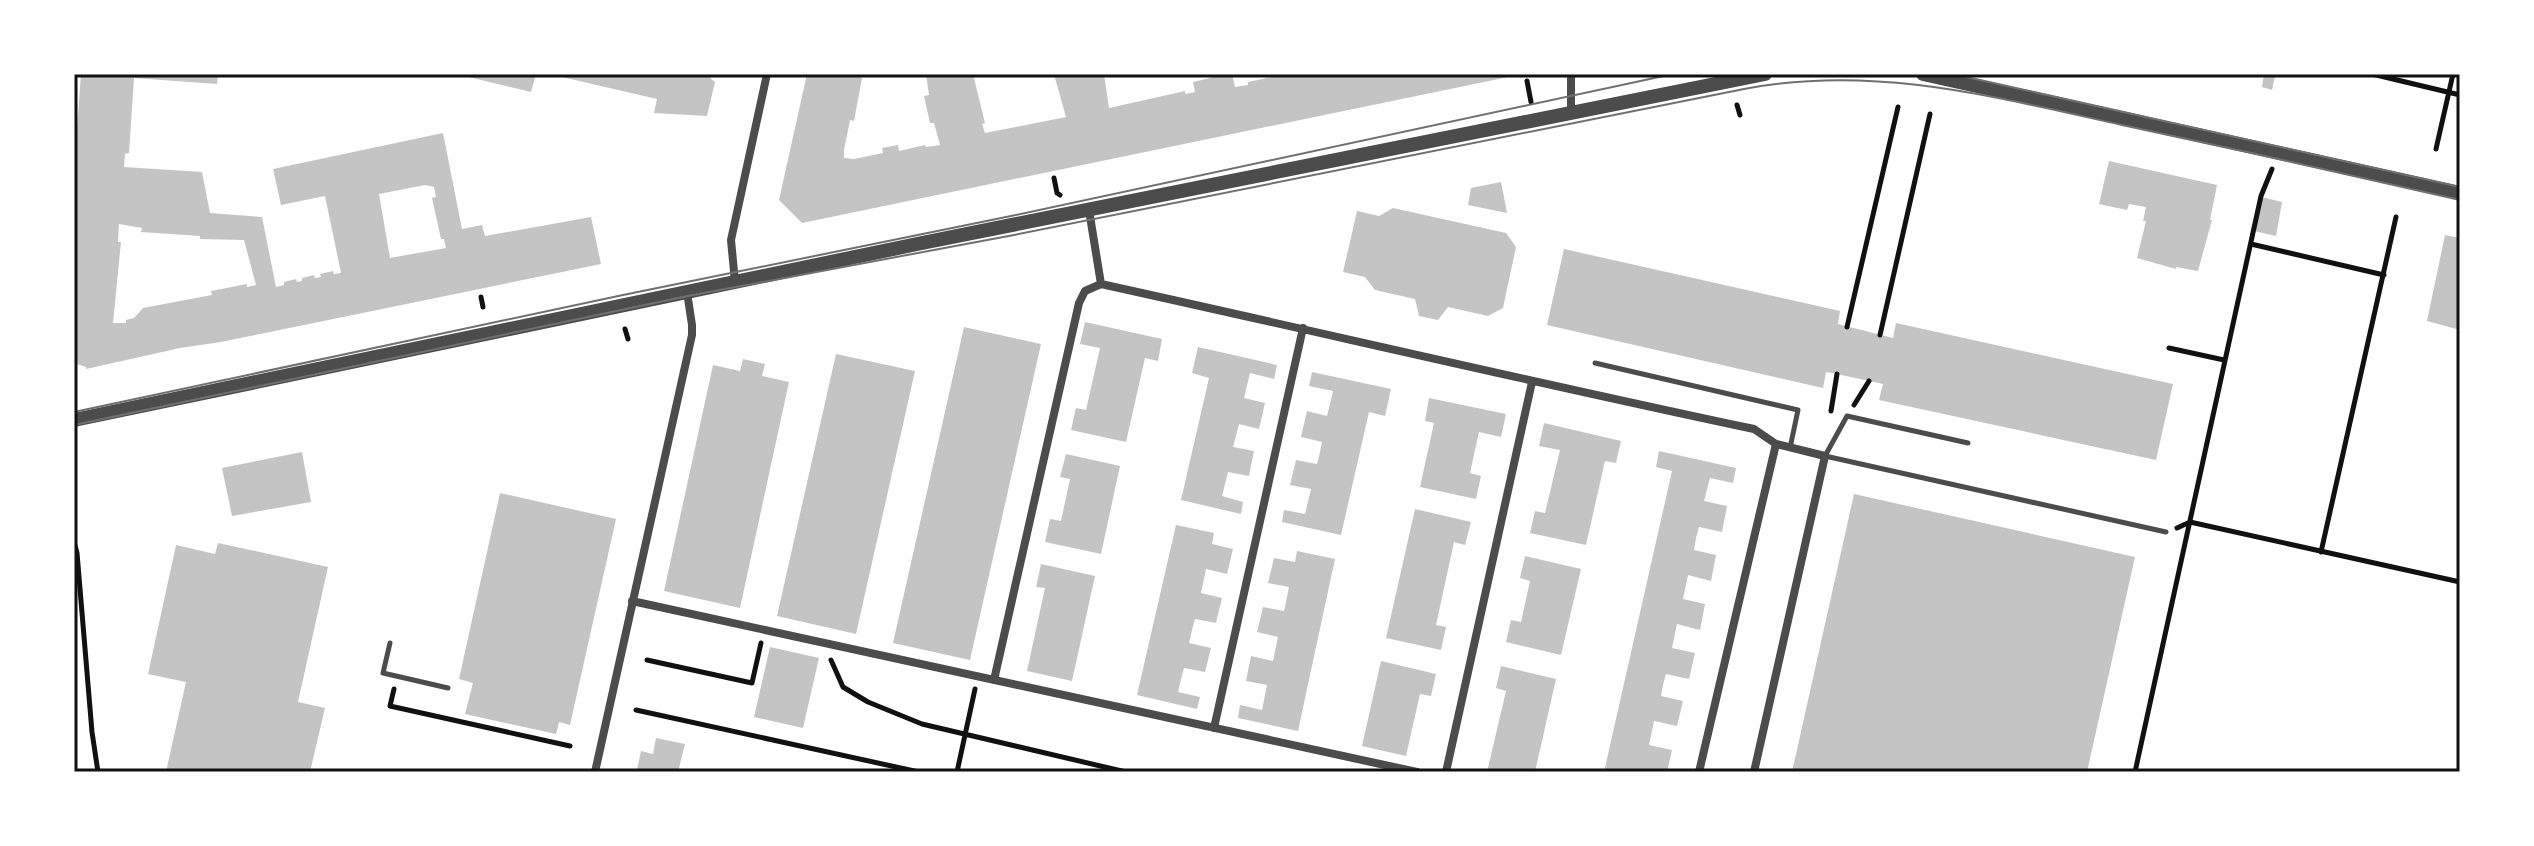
<svg xmlns="http://www.w3.org/2000/svg" width="2534" height="846" viewBox="0 0 2534 846" font-family="Arial,sans-serif">
	<style>
		.building { fill: #c4c4c4; fill-rule: evenodd }
		.lines { fill: none; stroke-linecap: round; stroke-linejoin: round }
		.path { stroke: #111; stroke-width: 5 }
		.service { stroke: #4c4c4c; stroke-width: 5 }
		.minor { stroke: #4c4c4c; stroke-width: 8 }
		.tertiary { stroke: #4c4c4c; stroke-width: 14 }
		.tram { stroke: #707070; stroke-width: 2 }
		.neatline { fill: none; stroke: #111; stroke-width: 3 }
	</style>
	<rect width="100%" height="100%" fill="#fff"/>
	<path class="building" d="M 81,74 L 218,74 L 217,84 L 134,78 L 129,153 L 125,154 L 124,167 L 202,172 L 210,213 L 262,217 L 276,287 L 284,285 L 284,282 L 296,279 L 297,282 L 302,281 L 302,278 L 314,275 L 315,278 L 321,277 L 320,274 L 333,271 L 334,274 L 341,273 L 325,196 L 281,205 L 273,169 L 443,133 L 462,229 L 482,225 L 485,236 L 591,217 L 601,264 L 221,342 L 180,348 L 86,369 L 86,367 L 74,363 L 74,171 ZM 425,185 L 434,187 L 436,197 L 432,198 L 441,239 L 444,239 L 446,248 L 390,258 L 379,194 ZM 119,224 L 142,228 L 141,232 L 200,236 L 200,239 L 244,240 L 256,285 L 247,287 L 247,284 L 211,291 L 212,295 L 143,308 L 134,318 L 126,320 L 126,323 L 113,323 L 121,242 L 118,242 Z
		M 456,74 L 536,74 L 531,92 Z
		M 549,74 L 713,74 L 710,78 L 715,82 L 707,116 L 654,113 L 657,99 Z
		M 807,74 L 860,74 L 859,77 L 862,78 L 854,121 L 850,120 L 844,150 L 844,158 L 854,159 L 883,153 L 882,148 L 898,145 L 899,151 L 925,145 L 926,147 L 940,145 L 934,123 L 930,123 L 924,96 L 929,95 L 926,74 L 978,74 L 974,78 L 985,123 L 982,124 L 985,133 L 1066,117 L 1055,78 L 1051,74 L 1104,74 L 1109,108 L 1185,91 L 1185,94 L 1195,92 L 1193,82 L 1214,77 L 1214,74 L 1232,74 L 1235,87 L 1248,85 L 1248,82 L 1286,74 L 1518,75 L 802,223 L 779,200 Z
		M 2264,74 L 2275,76 L 2272,90 L 2262,87 Z
		M 2109,161 L 2217,185 L 2210,220 L 2212,220 L 2198,271 L 2176,267 L 2176,269 L 2137,258 L 2146,221 L 2143,221 L 2146,207 L 2129,204 L 2127,210 L 2099,204 Z
		M 1501,182 L 1507,213 L 1468,205 L 1471,188 Z
		M 2261,197 L 2282,202 L 2276,236 L 2254,231 Z
		M 1393,208 L 1506,233 L 1516,247 L 1503,308 L 1488,316 L 1448,307 L 1438,320 L 1419,316 L 1415,299 L 1375,290 L 1365,277 L 1343,272 L 1357,211 L 1379,216 Z
		M 2445,235 L 2460,238 L 2460,330 L 2427,321 Z
		M 1564,249 L 1840,311 L 1838,324 L 1893,338 L 1896,323 L 2173,384 L 2156,460 L 1879,400 L 1883,384 L 1837,374 L 1826,372 L 1823,388 L 1547,325 Z
		M 1085,322 L 1162,339 L 1158,361 L 1145,358 L 1126,442 L 1071,430 L 1076,408 L 1086,410 L 1100,348 L 1080,344 Z
		M 964,327 L 1041,344 L 970,660 L 893,643 Z
		M 1198,347 L 1277,365 L 1274,379 L 1250,373 L 1244,398 L 1265,403 L 1259,429 L 1239,424 L 1233,447 L 1254,451 L 1249,476 L 1228,472 L 1222,496 L 1243,502 L 1241,514 L 1181,500 L 1209,378 L 1192,373 Z
		M 836,354 L 915,371 L 856,634 L 777,616 Z
		M 743,359 L 765,364 L 762,376 L 789,382 L 740,608 L 664,591 L 713,365 L 740,371 Z
		M 1312,372 L 1391,389 L 1385,416 L 1369,412 L 1341,535 L 1282,522 L 1284,510 L 1305,514 L 1311,489 L 1290,485 L 1296,460 L 1317,464 L 1320,452 L 1322,442 L 1301,437 L 1307,411 L 1327,416 L 1330,404 L 1333,391 L 1309,386 Z
		M 1429,398 L 1506,414 L 1501,437 L 1479,432 L 1470,473 L 1481,476 L 1476,499 L 1420,487 L 1434,423 L 1425,421 Z
		M 1544,423 L 1621,441 L 1616,463 L 1605,461 L 1586,545 L 1530,533 L 1535,511 L 1545,513 L 1560,450 L 1539,446 Z
		M 1659,451 L 1736,468 L 1733,483 L 1710,478 L 1704,501 L 1727,506 L 1722,532 L 1699,527 L 1696,538 L 1694,550 L 1716,555 L 1711,581 L 1688,575 L 1683,599 L 1705,604 L 1700,630 L 1677,624 L 1672,648 L 1695,653 L 1689,679 L 1666,674 L 1663,685 L 1661,696 L 1683,701 L 1677,726 L 1654,721 L 1649,745 L 1672,750 L 1667,772 L 1604,772 L 1672,471 L 1656,467 Z
		M 302,452 L 311,502 L 232,516 L 222,468 Z
		M 1066,454 L 1120,466 L 1101,554 L 1045,542 L 1050,519 L 1061,521 L 1070,479 L 1060,477 Z
		M 500,493 L 616,519 L 570,725 L 559,722 L 556,734 L 465,714 L 473,683 L 459,679 Z
		M 1854,494 L 2135,557 L 2087,772 L 1792,772 Z
		M 1415,509 L 1471,522 L 1465,545 L 1454,542 L 1436,625 L 1446,627 L 1441,650 L 1386,638 Z
		M 1176,525 L 1214,533 L 1212,544 L 1233,549 L 1227,574 L 1206,569 L 1201,593 L 1222,598 L 1216,623 L 1195,619 L 1192,630 L 1189,643 L 1211,648 L 1205,672 L 1184,668 L 1181,679 L 1178,692 L 1200,697 L 1197,709 L 1137,695 Z
		M 218,543 L 328,567 L 298,702 L 325,708 L 310,772 L 166,772 L 186,682 L 148,674 L 176,545 L 215,554 Z
		M 1297,551 L 1335,559 L 1298,731 L 1238,718 L 1240,705 L 1262,710 L 1267,685 L 1246,681 L 1251,656 L 1273,661 L 1278,637 L 1257,632 L 1263,607 L 1284,611 L 1289,587 L 1268,583 L 1274,558 L 1295,562 Z
		M 1525,556 L 1581,569 L 1561,655 L 1506,642 L 1511,620 L 1521,622 L 1530,581 L 1520,578 Z
		M 1041,564 L 1095,576 L 1072,681 L 1027,671 L 1045,588 L 1036,587 Z
		M 770,647 L 819,658 L 803,728 L 754,717 Z
		M 1381,661 L 1436,674 L 1431,696 L 1420,694 L 1406,756 L 1362,746 Z
		M 1501,666 L 1556,679 L 1535,772 L 1487,772 L 1506,691 L 1496,688 Z
		M 656,738 L 685,744 L 678,772 L 637,770 L 641,751 L 653,754 Z"/>
	<g class="lines">
		<path class="path" d="M 2372,74 L 2460,95
			M 1527,81 L 1531,102
			M 1737,105 L 1740,115
			M 2436,149 L 2453,74
			M 1054,178 L 1057,193 L 1060,195
			M 2251,244 L 2384,275
			M 481,297 L 483,307
			M 1847,327 L 1898,107
			M 625,329 L 628,339
			M 1880,335 L 1930,114
			M 2169,348 L 2224,360
			M 1854,405 L 1869,381
			M 1831,411 L 1837,374
			M 2177,528 L 2190,522 L 2460,582
			M 74,542 L 77,553 L 92,732 L 98,772
			M 2321,552 L 2396,217
			M 647,660 L 752,683 L 761,643
			M 831,660 L 843,687 L 868,702 L 922,724 L 1126,772
			M 394,689 L 390,706 L 570,746
			M 636,710 L 919,772
			M 957,772 L 975,689
			M 2135,772 L 2261,196 L 2272,169"/>
		<path class="service" d="M 1595,363 L 1798,410 L 1790,448
			M 1968,443 L 1847,416 L 1825,456 L 2166,532
			M 390,643 L 383,673 L 448,688"/>
		<path class="minor" d="M 1571,74 L 1571,111
			M 1089,210 L 1101,284
			M 735,282 L 731,240 L 767,74
			M 632,601 L 1417,772
			M 994,680 L 1079,303 L 1085,291 L 1101,284 C 1319,332 1536,383 1754,429 L 1776,444 L 1825,456 L 1754,772
			M 1214,728 L 1303,328
			M 595,772 L 692,335 L 692,325 L 687,292
			M 1446,772 L 1532,382
			M 1699,772 L 1776,444"/>
		<path class="tertiary" d="M 1923,74 L 2460,193
			M 74,420 L 917,244 L 1765,74"/>
		<path class="tram" d="M 1953,74 L 2460,187
			M 74,412 L 623,295 L 1011,216 L 1673,74
			M 74,425 L 688,296 L 1014,235 L 1744,89 C 1874,64 1995,97 2122,125 C 2235,149 2347,174 2460,200"/>
	</g>
	<rect width="2534" height="846" fill="none" stroke="#ffffff" stroke-width="152"/>
	<rect x="76" y="76" width="2382" height="694" class="neatline"/>
</svg>
